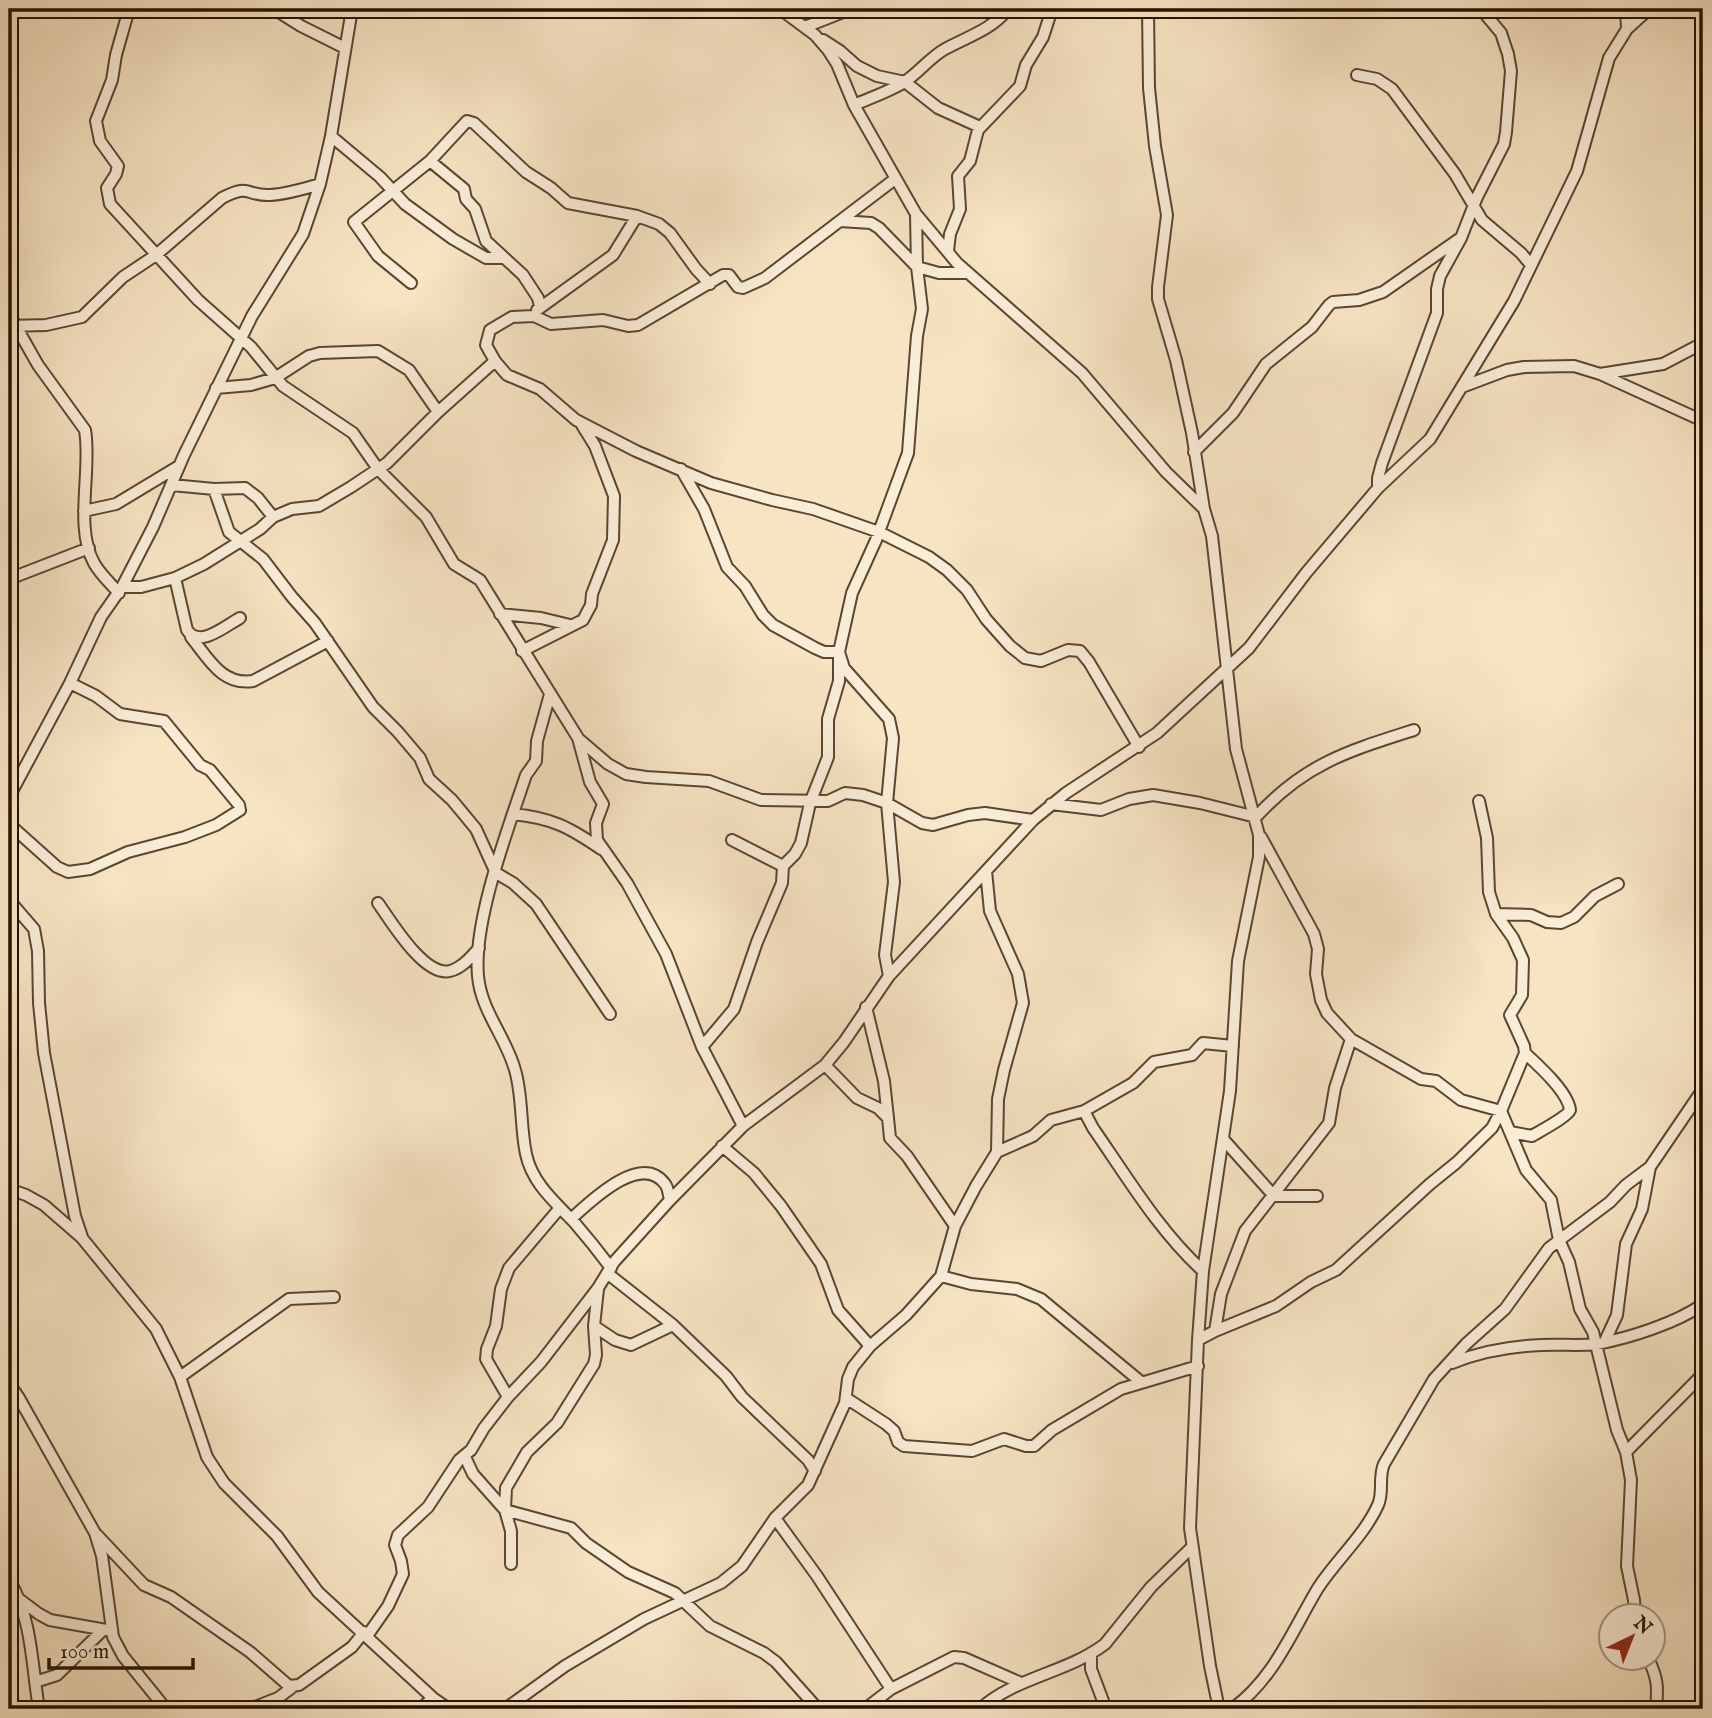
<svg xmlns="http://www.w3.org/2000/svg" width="1712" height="1718" viewBox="0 0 1712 1718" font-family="'IM FELL English',serif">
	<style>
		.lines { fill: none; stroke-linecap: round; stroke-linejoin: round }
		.minor-casing { stroke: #5a4631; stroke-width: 14 }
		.minor { stroke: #faedd8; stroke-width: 10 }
	</style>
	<rect width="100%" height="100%" fill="#f7e4c3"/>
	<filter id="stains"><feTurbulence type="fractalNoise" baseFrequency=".00286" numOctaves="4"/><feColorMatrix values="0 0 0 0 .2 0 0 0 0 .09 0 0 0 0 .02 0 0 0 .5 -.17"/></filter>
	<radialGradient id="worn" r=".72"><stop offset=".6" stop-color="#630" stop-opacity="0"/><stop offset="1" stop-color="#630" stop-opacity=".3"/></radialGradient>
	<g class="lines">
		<g class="minor-casing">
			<path id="minor" d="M 129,9 L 116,55 L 112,80 L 96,121 L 100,141 L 118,166 L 116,174 L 107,188 L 110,204 L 198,300 L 251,347 L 283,386 L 353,433 L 378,469 L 426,517 L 454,564 L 480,580 L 578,738 L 590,782 L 603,804 L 596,823 L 597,840 L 627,883 L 666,954 L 702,1047 L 743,1126 L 670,1200 L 614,1262 L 598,1288 L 541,1362 L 508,1397 L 484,1428 L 471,1450 L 459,1460 L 428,1507 L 398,1535 L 395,1545 L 401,1561 L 403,1574 L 388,1606 L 367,1636
				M 274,9 L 301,26 L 345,48
				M 780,9 L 815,35 L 828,50 L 837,64 L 854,105 L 916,214 L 957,263 L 1082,373 L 1166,472 L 1204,509
				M 1148,9 L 1149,88 L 1155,146 L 1167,215 L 1158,287 L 1158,299 L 1176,360 L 1192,433 L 1204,509 L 1212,536 L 1236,749 L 1259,835 L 1259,857 L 1238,961 L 1230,1091 L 1203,1271 L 1198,1340 L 1190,1528 L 1210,1666 L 1219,1709
				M 1626,9 L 1627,29
				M 805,27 L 851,9
				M 823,40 L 840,51 L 857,66 L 877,76 L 905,82 L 938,108 L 980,127
				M 1357,75 L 1377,79 L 1392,89 L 1455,174 L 1482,220 L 1521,253 L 1531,265
				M 854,105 C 870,98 888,92 903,83 C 919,73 929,58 945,49 C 969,36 991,30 1008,9
				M 331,136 L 380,177 L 405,204 L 453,239 L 486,258 L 502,258
				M 430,161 L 464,189 L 466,199 L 475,209 L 486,241 L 523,275 L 538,298 L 540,306
				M 895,179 L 765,278 L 743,288 L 738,287 L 729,275 L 723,275 L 638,325 L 628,326 L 603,320 L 551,324 L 534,316 L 512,317 L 490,330 L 486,345 L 495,361 L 507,375 L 540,389 L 576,420 L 636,451 L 711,483 L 772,500 L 813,509 L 879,532 L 929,557 L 947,570 L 967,590 L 986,619 L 1010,646 L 1025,658 L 1041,661 L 1068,650 L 1080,651 L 1089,662 L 1139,747
				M 840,221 L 871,223 L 879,228 L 917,267 L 939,273 L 966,273
				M 948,251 L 950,234 L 960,209 L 958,176 L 970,161 L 978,130 L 1020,86 L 1026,65 L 1043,37 L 1052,9
				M 411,283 L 378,256 L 354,222 L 430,161 L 467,121 L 474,123 L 526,172 L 551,188 L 568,203 L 637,216 L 659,224 L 670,233 L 696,269 L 710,284
				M 537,310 L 613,255 L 637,216
				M 9,314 L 38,365 L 85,430 C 92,469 74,527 94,563 C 100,574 110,583 119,593
				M 9,326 L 46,325 L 82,317 L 123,277 L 156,255 L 222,198 C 251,183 245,196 270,195 C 287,194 304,189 320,184
				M 1600,374 L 1663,364 L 1703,343
				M 1462,387 L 1507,370 L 1524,367 L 1574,366 L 1600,374 L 1703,421
				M 216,388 L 251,385 L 275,378 L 309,356 L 320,353 L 378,351 L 409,370 L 438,412
				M 1194,452 L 1233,413 L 1266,364 L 1312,327 L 1329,305 L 1333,302 L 1359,300 L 1383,292 L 1459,239
				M 681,469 L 704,509 L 727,567 L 745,586 L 763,615 L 773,625 L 815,648 L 824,652 L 839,652 L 839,681 L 828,719 L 828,757 L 810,803 L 801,843 L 795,854 L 783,866 L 782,883 L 757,942 L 734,1009 L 702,1047
				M 172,485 L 214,489 L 245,488 L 258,498 L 273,517
				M 1378,488 L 1378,478 L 1382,463 L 1437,313 L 1437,289 L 1440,276 L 1461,238 L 1477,197 L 1504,144 L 1506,132 L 1511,71 L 1508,54 L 1501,33 L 1481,9
				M 214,489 L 229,532 L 263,559 L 292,597 L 315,623 L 373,707 L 398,732 L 420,758 L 429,779 L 452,800 L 476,829 L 496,873 L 513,883 L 536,904 L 610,1014
				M 84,511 L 116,504 L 179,466
				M 175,578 L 187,630 C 199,649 225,626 240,618
				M 9,579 L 89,548
				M 122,587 L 141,587 L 175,578 L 204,564 L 260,529 L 273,517 L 292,509 L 319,506 L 351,487 L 387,463 L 438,412 L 495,361
				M 500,614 L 541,618 L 570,625
				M 191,637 C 208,658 222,686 253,681 L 328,641
				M 522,651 L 583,620 L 591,605 L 592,594 L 613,540 L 614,496 L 595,446 L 582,425
				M 550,694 L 537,741 L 536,761 L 526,775 C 508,829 473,921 478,976 C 481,1011 506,1037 515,1070 C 523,1097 520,1126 526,1154 C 532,1183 555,1202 574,1222 C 587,1237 599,1252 611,1268
				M 580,740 L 608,764 L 626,774 L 646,777 L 709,781 L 761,800 L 828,801 L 845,793 L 863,795 L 887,803 L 922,823 L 933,825 L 968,815 L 985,813 L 1033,820
				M 9,797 L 70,683 L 101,617 L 122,587 L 153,527 L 184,455 L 252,316 L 303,234 L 320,184 L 331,136 L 352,9
				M 1479,801 L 1487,838 L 1489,892 L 1496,914 L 1513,938 L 1523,960 L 1522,995 L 1510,1015 L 1524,1046 L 1525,1053 L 1501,1111 L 1526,1170 L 1551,1200 L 1559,1240 L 1569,1262 L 1580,1309 L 1593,1332 L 1617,1430 L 1626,1452 L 1631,1480 L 1627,1566 L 1634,1600 L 1635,1616
				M 1051,804 L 1101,810 L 1129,799 L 1153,795 L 1200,803 L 1256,817 C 1304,764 1348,751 1414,730
				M 513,814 C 552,818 569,827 601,849
				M 9,824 L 57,867 L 68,872 L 90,869 L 128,852 L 185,837 L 216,825 L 240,810 L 239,805 L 210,770 L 200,765 L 164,721 L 120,714 L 96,696 L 70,683
				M 732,840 L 783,866
				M 986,871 L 990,911 L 1018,974 L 1023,1003 L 1004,1070 L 998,1099 L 997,1152
				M 9,900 L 34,929 L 38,951 L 39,1003 L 44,1053 L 75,1216 L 82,1237
				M 378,903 C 391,921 424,977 450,971 C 462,968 471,957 479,948
				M 1496,914 L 1531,915 L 1547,922 L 1561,923 L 1574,917 L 1595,896 L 1618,884
				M 889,976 L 885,955 L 894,882 L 887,803 L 893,738 L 889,719 L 844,668 L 839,652 L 852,593 L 876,540 L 908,453 L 917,336 L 922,309 L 917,267 L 916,214
				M 866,1007 L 884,1081 L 888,1118
				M 825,1065 L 857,1098 L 878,1108 L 888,1118 L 890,1138 L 907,1156 L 955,1226
				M 743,1126 L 825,1065 L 844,1042 L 889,976 L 1033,820 L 1066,793 L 1157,733 L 1249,648 L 1306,573 L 1378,488 L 1430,439 L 1514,301 L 1577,171 L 1609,58 L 1627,29 L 1649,9
				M 1510,1132 L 1532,1136 C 1540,1131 1567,1117 1570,1110 C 1568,1092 1539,1066 1525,1053
				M 1224,1140 L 1274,1196 L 1317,1196
				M 722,1146 L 754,1173 L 781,1206 L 821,1264 L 838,1310 L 870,1346
				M 9,1189 L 26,1195 L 44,1205 L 82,1238 L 156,1329 L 180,1377 L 207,1457 L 224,1483 L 277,1536 L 318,1592 L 433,1698 L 449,1709
				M 571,1219 C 589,1203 641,1151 665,1184 C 668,1187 669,1196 670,1200
				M 1203,1271 C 1159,1231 1127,1177 1093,1128 L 1084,1111 L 1133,1083 L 1154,1062 L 1192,1055 L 1203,1043 L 1233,1046
				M 607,1273 L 673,1325 L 726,1376 L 742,1397 L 808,1460 L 815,1471
				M 941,1276 L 955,1226 L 976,1186 L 997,1152 L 1033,1136 L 1051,1120 L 1084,1111
				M 594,1326 L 615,1340 L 631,1345 L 673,1325
				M 1215,1331 L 1221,1294 L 1245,1231 L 1329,1123 L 1335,1088 L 1351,1039
				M 1198,1340 L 1215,1331 L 1276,1306 L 1311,1282 L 1336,1270 L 1430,1184 L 1456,1163 L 1492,1128 L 1501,1111 L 1461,1100 L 1436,1081 L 1421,1079 L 1351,1039 L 1327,1013 L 1321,1000 L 1316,974 L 1318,949 L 1314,934 L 1261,837
				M 1605,1341 L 1617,1315 L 1626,1244 L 1642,1209 L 1650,1167
				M 1452,1363 C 1479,1352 1513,1346 1542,1345 C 1560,1344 1579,1346 1597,1344 C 1629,1338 1677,1323 1703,1304
				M 180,1377 L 289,1299 L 334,1297
				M 9,1383 L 19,1398 L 95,1533 L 102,1556 L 113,1637 L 123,1656 L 166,1709
				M 508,1397 L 486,1359 L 487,1349 L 496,1326 L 501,1289 L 509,1268 L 559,1209
				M 846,1398 L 886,1424 L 894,1431 L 898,1442 L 904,1446 L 972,1451 L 1004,1439 L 1026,1446 L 1034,1446 L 1052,1430 L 1121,1389 L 1198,1366
				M 1626,1452 L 1703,1374
				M 465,1457 L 473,1474 L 505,1510 L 571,1528 L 586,1543 L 628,1572 L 675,1593 L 710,1626 L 764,1653 L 776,1662 L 818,1709
				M 775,1518 L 817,1576 L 891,1689
				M 97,1535 L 144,1585 L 171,1597 L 250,1652 L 289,1686 L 299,1685 L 352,1647 L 364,1632
				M 511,1564 L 511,1531 L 505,1510 L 506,1488 L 527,1452 L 557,1423 L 594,1364 L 596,1355 L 594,1326 L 598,1289
				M 9,1580 C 32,1616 32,1668 39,1709
				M 19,1599 L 39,1614 L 50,1620 L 112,1631
				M 1091,1653 L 1091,1669 L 1106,1709
				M 1648,1658 C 1658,1679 1658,1687 1656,1709
				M 35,1682 L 57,1675 L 103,1630
				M 250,1709 L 278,1698 L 294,1686
				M 420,1709 L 433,1698
				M 505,1709 L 565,1666 L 644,1619 L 721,1583 L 742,1566 L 775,1518 L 808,1485 L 845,1403 L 848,1379 L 853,1367 L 870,1346 L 906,1315 L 941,1276 L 971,1284 L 1017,1289 L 1041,1299 L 1141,1382
				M 865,1709 L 891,1689 L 954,1657 L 964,1658 L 1021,1683
				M 980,1709 C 1015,1677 1067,1673 1105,1644 L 1151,1587 L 1191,1548
				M 1232,1709 C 1274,1679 1292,1631 1318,1588 C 1336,1560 1364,1536 1378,1505 C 1384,1492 1378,1477 1384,1464 L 1434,1379 L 1466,1344 L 1505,1309 L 1549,1248 L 1610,1202 L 1626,1185 L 1650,1167 L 1703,1089"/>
		</g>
		<use href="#minor" class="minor"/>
	</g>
	<rect width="1712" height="1718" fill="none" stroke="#f7e4c3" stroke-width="35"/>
	<rect x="10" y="10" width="1691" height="1697" fill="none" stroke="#261100" stroke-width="3.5"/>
	<rect x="18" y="18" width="1677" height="1683" fill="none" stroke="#261100" stroke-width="2"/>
	<g transform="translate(1632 1637) rotate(43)"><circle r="33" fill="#faedd8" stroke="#a59582" stroke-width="2"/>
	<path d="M0-5L12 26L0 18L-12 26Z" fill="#8f2418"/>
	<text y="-10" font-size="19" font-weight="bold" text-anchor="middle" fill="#261100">N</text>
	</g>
	<path d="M49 1658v10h144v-10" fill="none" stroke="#261100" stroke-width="3.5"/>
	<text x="60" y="1658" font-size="21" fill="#261100" stroke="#faedd8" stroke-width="5" paint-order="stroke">100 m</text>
	<rect width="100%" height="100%" filter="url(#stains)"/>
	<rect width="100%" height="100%" fill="url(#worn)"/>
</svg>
